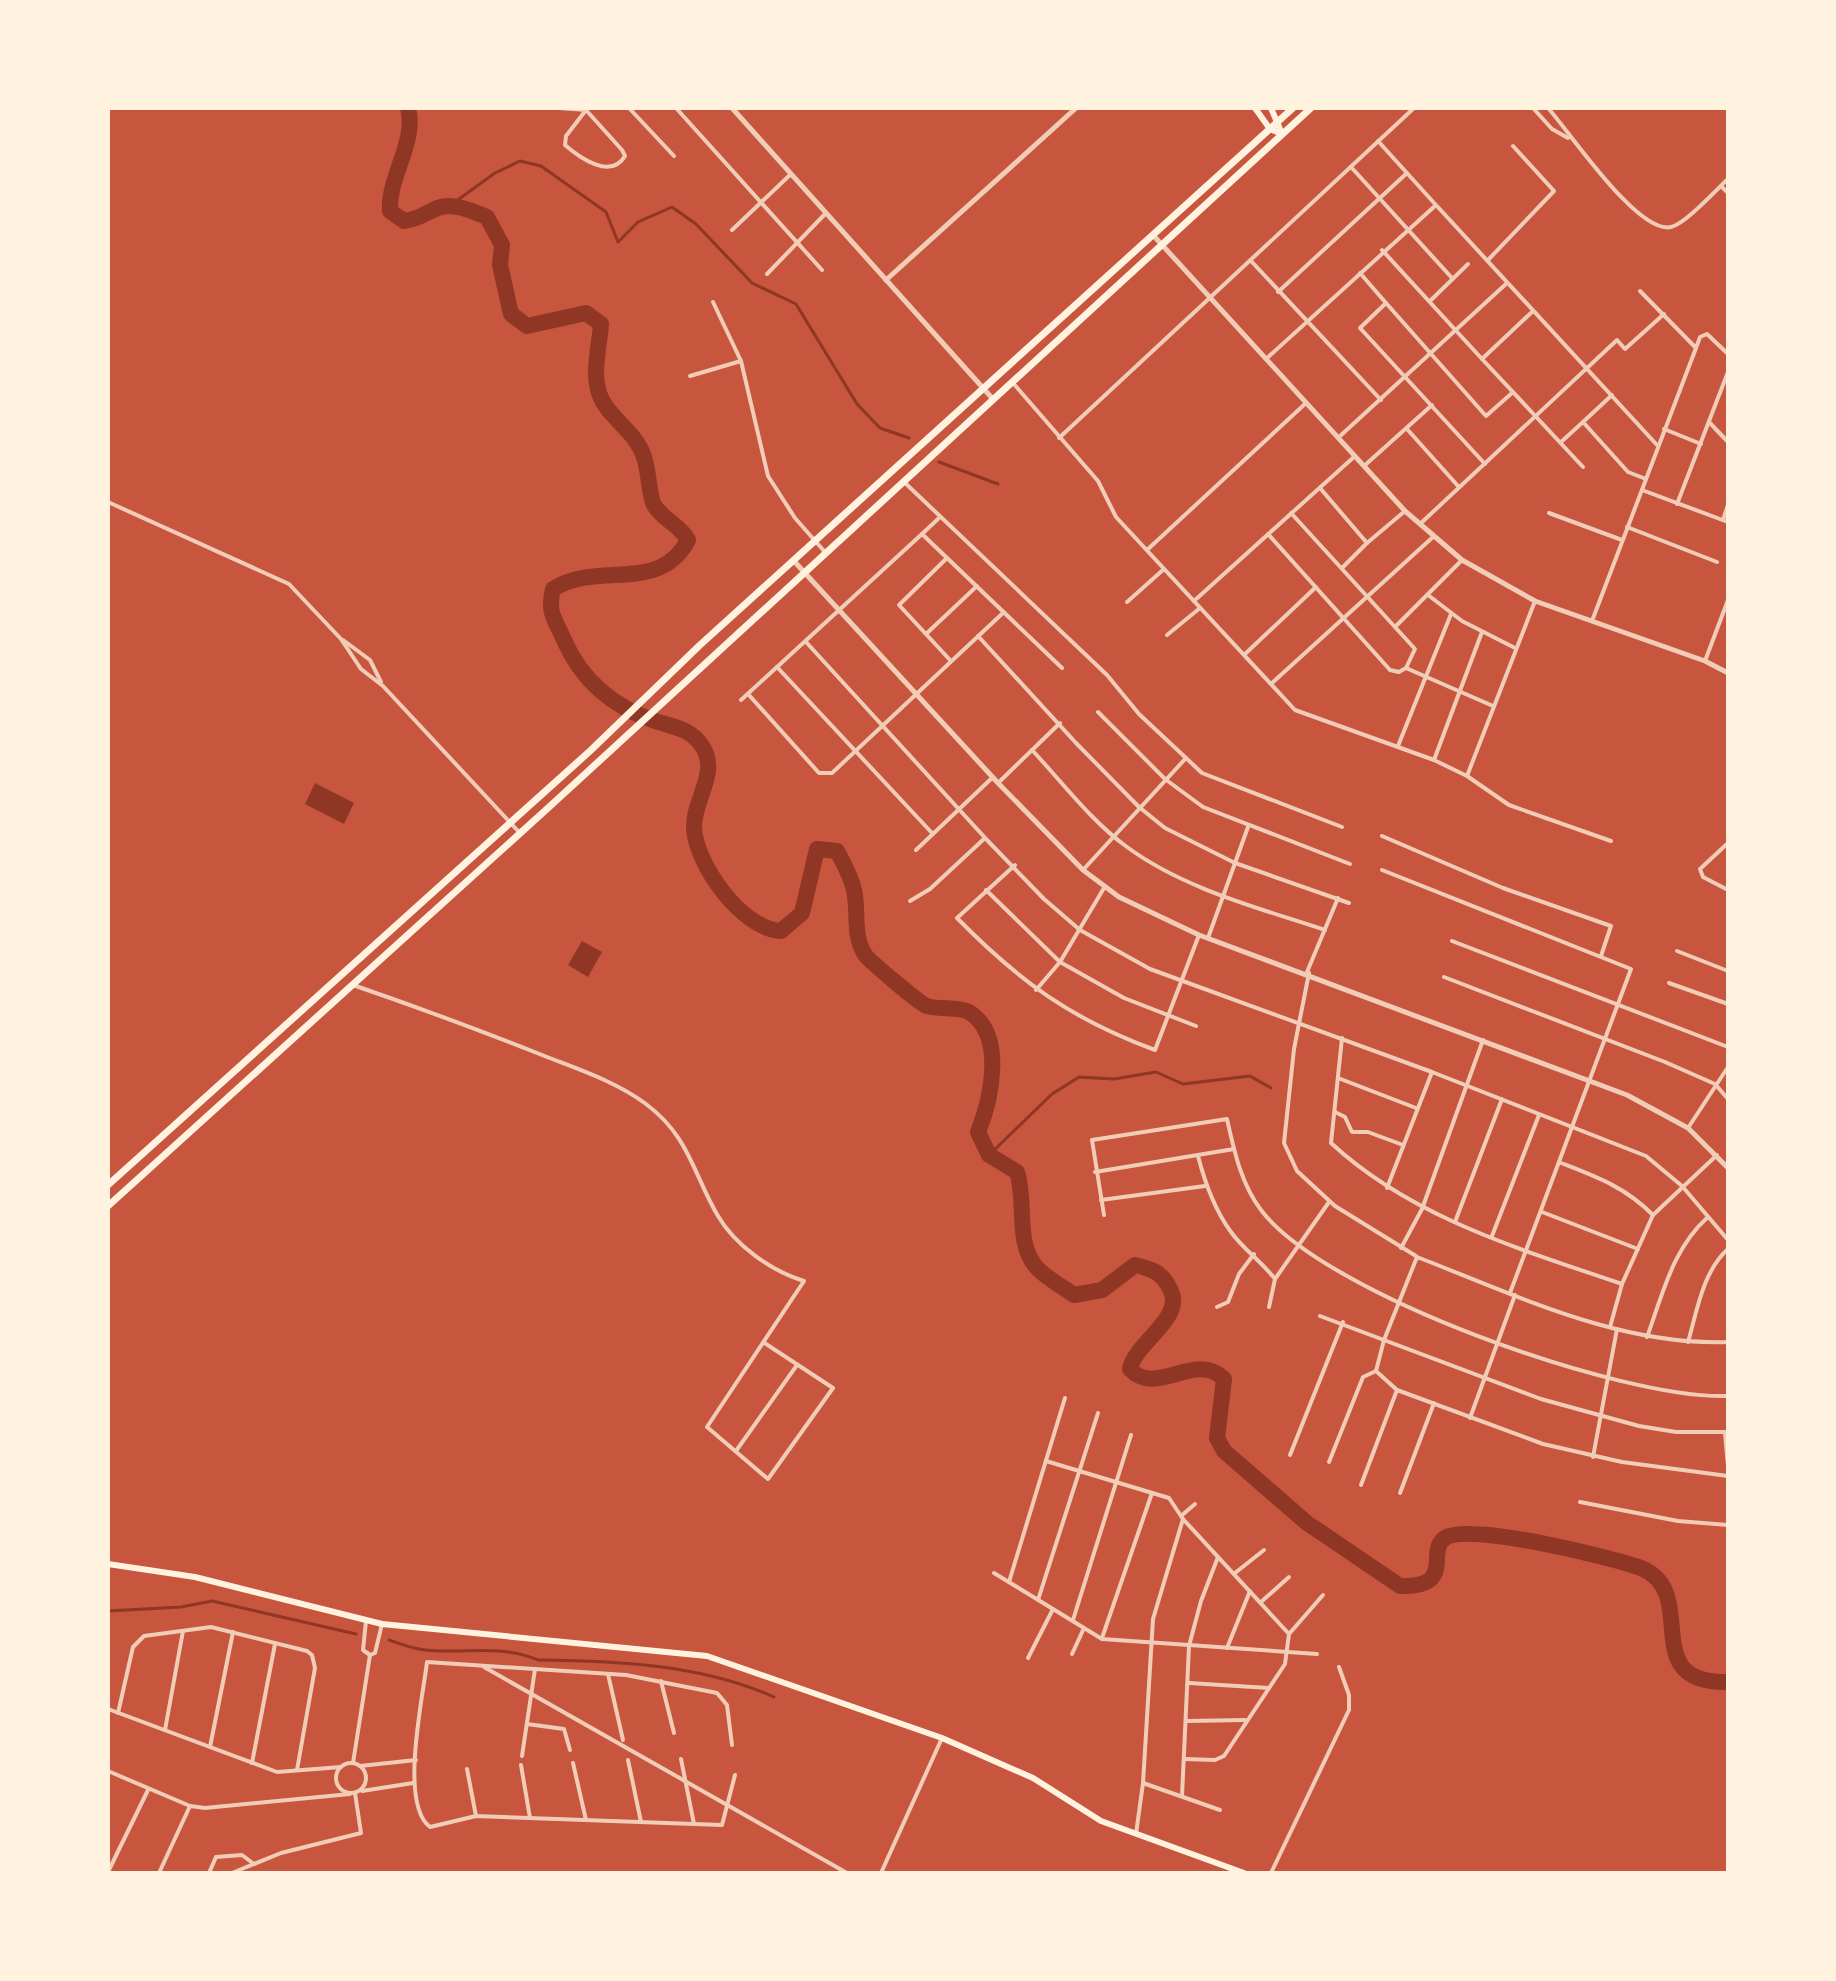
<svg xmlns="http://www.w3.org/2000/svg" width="1836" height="1981" viewBox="0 0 1836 1981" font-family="'Exo 2',sans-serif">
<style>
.water{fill:#8f3625}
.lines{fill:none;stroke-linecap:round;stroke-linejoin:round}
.stream{stroke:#8f3625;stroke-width:3}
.river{stroke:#8f3625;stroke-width:16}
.minor{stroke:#f1ccb7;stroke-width:4}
.tertiary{stroke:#f1ccb7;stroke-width:5}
.secondary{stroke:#fff3e0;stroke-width:6}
.trunk{stroke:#fff3e0;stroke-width:7}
</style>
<rect width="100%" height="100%" fill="#c8553d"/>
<g class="water">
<path d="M315,783l39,20 -10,21 -39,-20z"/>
<path d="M582,941l20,11 -14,25 -20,-12z"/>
</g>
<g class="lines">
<g class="stream">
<path d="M448,207l47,-34 25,-12 21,5 65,46 12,30 20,-20 34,-15 24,17 56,59 44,21 61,100 23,24 29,10"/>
<path d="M939,462l59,22"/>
<path d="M989,1155l63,-61 27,-17 35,2 42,-7 27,12 67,-8 21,12"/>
<path d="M108,1611l73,-4 31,-6 144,33"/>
<path d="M389,1640c12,4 24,9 37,10 37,4 76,-6 112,10 80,1 162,4 236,37"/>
</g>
<path class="river" d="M408,108c9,34 -20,68 -18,103l14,10c19,-3 23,-10 37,-14 14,-4 33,5 46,10l15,28 -2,20 11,49 16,12 59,-13 15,11c-2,28 -13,60 6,84 14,18 30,28 37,49 5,14 5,39 10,48 10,16 25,19 34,35 -29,55 -89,20 -135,49 -6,24 2,30 11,51 18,41 49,67 91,81 19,6 36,8 47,25 18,26 -9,54 -8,82 2,37 48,101 87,103l21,-18 15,-64 20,2c7,13 14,25 17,39 5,22 -2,47 12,66 5,6 54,48 61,50 12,4 31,0 42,6 37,23 22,88 9,120l11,23 28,17c10,30 -3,72 21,97 10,10 25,18 36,26l28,-5 33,-25c17,4 27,7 35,24 16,29 -35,53 -40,80 26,29 66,-19 94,10l-7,59 7,13 83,72 93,63c57,1 25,-35 45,-48 22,-16 166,19 196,30 61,25 -6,116 87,114"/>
<g class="minor">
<path d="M559,108l27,2"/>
<path d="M629,108l45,48"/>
<path d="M676,108l146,162"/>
<path d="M1533,108l19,21 16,9"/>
<path d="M1548,108c21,23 90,127 123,119 14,-3 45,-37 57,-48"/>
<path d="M586,110l36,40 3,6c-14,24 -45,2 -60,-11l1,-9 20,-26 2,-2"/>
<path d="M1378,141l57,63"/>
<path d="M1351,167l101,111"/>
<path d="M1721,186l7,7"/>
<path d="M732,230l59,-56"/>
<path d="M1382,250l100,109"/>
<path d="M1488,260l66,-69 -41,-45"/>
<path d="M1252,262l129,138"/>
<path d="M1360,273l26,30"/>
<path d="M767,274l59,-61"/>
<path d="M1640,291l56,57 4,-11 7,-3 21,20"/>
<path d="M1278,292l129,-119"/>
<path d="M1430,301l38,-37"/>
<path d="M713,302l28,59 27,115 27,42 29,33"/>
<path d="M1533,311l-51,48 101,108"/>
<path d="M1266,359l170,-154 221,240"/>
<path d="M690,376l51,-15"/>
<path d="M1013,383l85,98 18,36 179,193 139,50 33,16 42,29 102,36"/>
<path d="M1612,395l-29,27 45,50 18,7"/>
<path d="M1709,422l19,20"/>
<path d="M1407,429l51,57"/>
<path d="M1664,429l37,15"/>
<path d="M1339,437l168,-154"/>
<path d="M1059,438l355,-330"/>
<path d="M1561,442l22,-20"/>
<path d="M1485,464l-125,-136 26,-25 100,113 26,-23"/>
<path d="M1364,466l68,-61"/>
<path d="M903,481l204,194 32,39 63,59 140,54"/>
<path d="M1320,488l47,55 38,-32"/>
<path d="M1642,490l86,32"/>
<path d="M108,502l181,82 52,55 20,30 22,17 136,146"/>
<path d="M1677,504l51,-132"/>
<path d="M1291,513l124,136 -9,19"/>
<path d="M1549,513l73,27"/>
<path d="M939,518l-17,16 140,134"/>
<path d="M1723,520l5,-15"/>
<path d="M1420,524l197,-184 8,9 39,-35"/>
<path d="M1627,527l90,35"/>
<path d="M1268,534l122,136 9,2 7,-4 87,38"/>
<path d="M1147,550l159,-147"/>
<path d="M947,558l-48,47 51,55"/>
<path d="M1342,568l25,-25"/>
<path d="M1428,595l34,26 53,27"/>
<path d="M1194,601l161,-145"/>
<path d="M1127,602l37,-33"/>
<path d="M1592,621l104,-273"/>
<path d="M1397,625l65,-65"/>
<path d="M926,634l51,-48"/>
<path d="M1167,635l33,-27"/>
<path d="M978,636l98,107 63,64 26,21 70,35 114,40"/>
<path d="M343,640l27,20 11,22"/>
<path d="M806,642l181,198 57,59 36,31 70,39 282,103 214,84 36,30 46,54"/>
<path d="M1245,654l71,-67"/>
<path d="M1705,661l23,-61"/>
<path d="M777,667l155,166"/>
<path d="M1272,683l161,-146"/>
<path d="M748,694l71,79h13l172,-161"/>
<path d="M741,700l181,-166"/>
<path d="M1098,712l67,67 38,28 147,57"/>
<path d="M1398,746l53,-132"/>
<path d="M1032,750c30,32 59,71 95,97 57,42 132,61 198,83"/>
<path d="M1434,760l48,-128"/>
<path d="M1467,776l68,-175"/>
<path d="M998,783l62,-60"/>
<path d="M1382,836l121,52 108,38 -10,30"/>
<path d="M1728,843l-28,26 3,8 25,13"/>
<path d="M916,850l77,-73"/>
<path d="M1015,865l-58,53c63,64 114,101 198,132l44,-115"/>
<path d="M1083,870l103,-112"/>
<path d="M1382,870l249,99 -121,324"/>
<path d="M986,890l74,72 64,36 72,28"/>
<path d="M910,901l20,-12 55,-51"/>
<path d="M1208,938l40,-111"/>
<path d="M1452,941l276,106"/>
<path d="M1677,951l51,20"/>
<path d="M1307,972l31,-74"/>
<path d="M1309,973l-15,76 -10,94 13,28 38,35 81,50"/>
<path d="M1444,977l221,85 50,22 13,15"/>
<path d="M1669,983l59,21"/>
<path d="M353,985c64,22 126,45 189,70 35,14 73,26 104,49 44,33 47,70 72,112 17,29 53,55 86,65l-97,146 61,52 65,-91 -70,-46"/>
<path d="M1036,990l24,-28 44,-74"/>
<path d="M1342,1038l-11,105c81,75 189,106 291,141"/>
<path d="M1338,1078l78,30"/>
<path d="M1335,1112l10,5 7,15h16l35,13"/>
<path d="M1688,1128l40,-61"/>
<path d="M1198,1156c7,27 16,53 33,76 12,17 31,30 44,47l-6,28"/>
<path d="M1561,1163c36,14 64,24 92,52"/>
<path d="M1095,1172l139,-23"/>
<path d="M1387,1188l45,-116"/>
<path d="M1101,1200l104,-14"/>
<path d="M1542,1212l96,37"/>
<path d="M1104,1215l-12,-75 135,-21c7,31 14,65 34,91 64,85 361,190 467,186"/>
<path d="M1455,1222l47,-123"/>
<path d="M1492,1236l47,-121"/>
<path d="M1401,1248l21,-39 61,-169"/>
<path d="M1275,1279l54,-77"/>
<path d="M1217,1307l11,-5 11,-28 15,-20"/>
<path d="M1320,1316l221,83 98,27 37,6h52"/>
<path d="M1610,1327l12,-43 31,-69 64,-60"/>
<path d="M1647,1337c16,-44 26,-89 61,-120"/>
<path d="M1688,1342c9,-31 15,-71 40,-93"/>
<path d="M1728,1342c-109,4 -212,-47 -311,-85l-33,83 -8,31 21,19 146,54 79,18 106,14"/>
<path d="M1470,1418l45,-123"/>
<path d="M1725,1433l3,33"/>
<path d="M736,1451l61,-86"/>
<path d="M1290,1455l53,-133"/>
<path d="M1593,1457l24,-128"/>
<path d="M1046,1461l123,37 14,21 106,115 -4,30 -61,92 -9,4 -31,-1"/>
<path d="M1329,1462l34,-85 13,-6"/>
<path d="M1361,1485l36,-95"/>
<path d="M1400,1493l34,-90"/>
<path d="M1580,1502l98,19 50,4"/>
<path d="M1181,1516l14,-12"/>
<path d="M994,1573l108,66 215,15"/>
<path d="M1235,1573l29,-23"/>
<path d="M1009,1582l56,-184"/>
<path d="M1038,1600l60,-187"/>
<path d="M1261,1602l28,-25"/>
<path d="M1073,1620l58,-185"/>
<path d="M366,1621l-3,29 7,5"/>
<path d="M1289,1634l34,-39"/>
<path d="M1102,1638l50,-145"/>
<path d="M1227,1648l23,-57"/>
<path d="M1072,1654l12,-26"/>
<path d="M1028,1658l25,-49"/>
<path d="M484,1667l363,206"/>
<path d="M608,1674l15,66"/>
<path d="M661,1681l13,52"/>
<path d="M1189,1683l80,5"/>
<path d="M108,1709l169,63 64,-5"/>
<path d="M118,1713l15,-66 11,-11 67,-9 96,24 5,4 3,13 -18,102"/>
<path d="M1187,1721l58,-1"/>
<path d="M527,1724l37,5 6,21"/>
<path d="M165,1730l18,-99"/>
<path d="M732,1745l-5,-40 -10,-12 -91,-18 -199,-13c-4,35 -28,142 3,165l46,-11 246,9 13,-50"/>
<path d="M210,1747l23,-115"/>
<path d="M522,1756l13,-87"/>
<path d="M681,1759l13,65"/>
<path d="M628,1760l13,62"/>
<circle cx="351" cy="1778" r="15"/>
<path d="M252,1763l23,-119"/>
<path d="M353,1763l17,-108 5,-2 7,-29"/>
<path d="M573,1763l13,57"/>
<path d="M521,1765l9,53"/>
<path d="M360,1766l56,-6"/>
<path d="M467,1769l9,47"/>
<path d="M108,1771l82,35 15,2 145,-14"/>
<path d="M1143,1783l77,27"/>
<path d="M362,1791l51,-8"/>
<path d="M1182,1796l7,-150 12,-45 17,-44"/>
<path d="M1136,1834l7,-51 10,-164 30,-100"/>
<path d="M108,1872l40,-82"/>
<path d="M159,1873l31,-67"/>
<path d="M209,1873l7,-16 26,-2 12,9"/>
<path d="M232,1873l49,-20 80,-20 -6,-40"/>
<path d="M881,1873l61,-135"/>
<path d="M1271,1873l78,-163v-15l-10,-28"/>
</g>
<g class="tertiary">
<path d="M732,108l260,290"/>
<path d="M1153,235l252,276 57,49 73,41 170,60 23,12"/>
<path d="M886,280l190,-172"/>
<path d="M793,560l205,223 85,87 36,27 80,38 428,160 61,33 40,40"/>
</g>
<g class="secondary">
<path d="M1255,108l15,21 12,5"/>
<path d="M1271,108l11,26"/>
<path d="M108,1564l87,13 187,47 325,32 235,82 91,40 68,43 143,52"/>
</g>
<g class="trunk">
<path d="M108,1185l482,-434 110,-106 593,-537"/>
<path d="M108,1206l440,-398 763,-700"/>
</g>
</g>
<rect width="1836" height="1981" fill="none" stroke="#fff3e0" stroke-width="220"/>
</svg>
